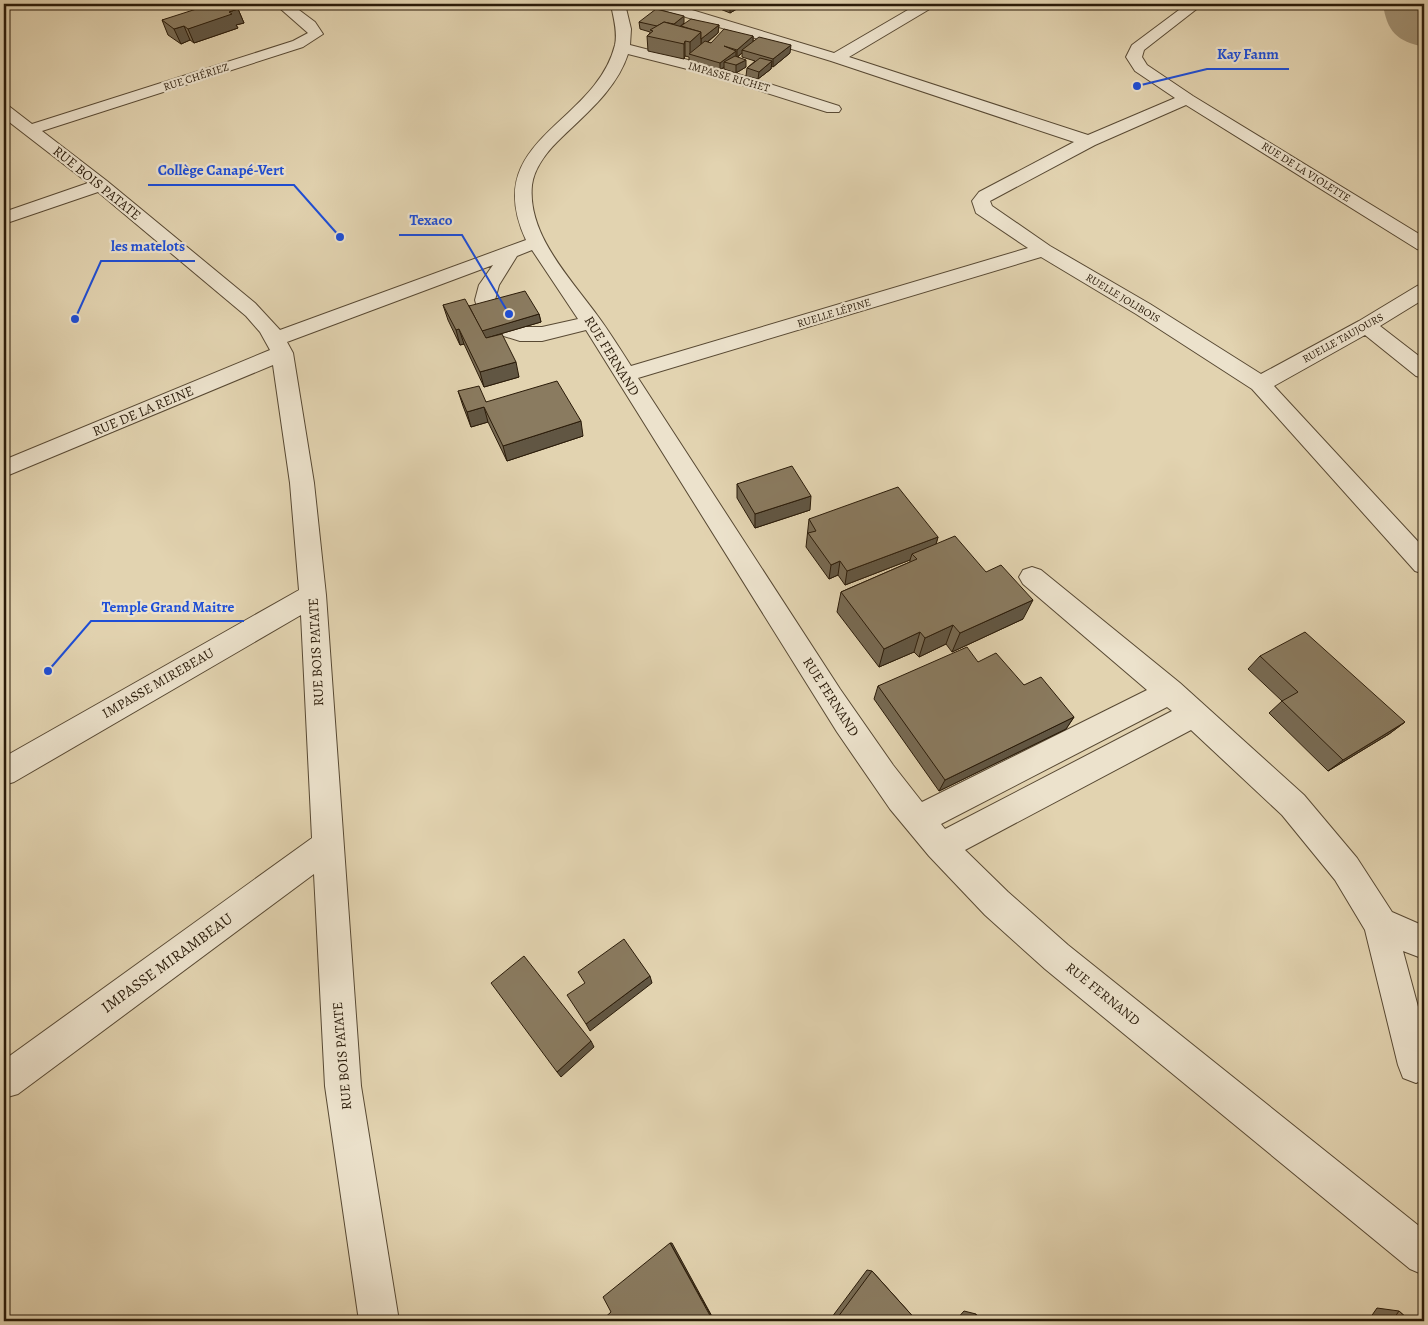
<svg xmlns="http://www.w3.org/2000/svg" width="1428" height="1325" viewBox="0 0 1428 1325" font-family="Alegreya,serif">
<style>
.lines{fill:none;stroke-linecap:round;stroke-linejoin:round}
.river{fill:#a39477;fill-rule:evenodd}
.minor-casing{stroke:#584933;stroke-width:2}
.minor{fill:#ece2cc;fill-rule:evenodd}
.wall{fill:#776a53;stroke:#2a1b09}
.shaded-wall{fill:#615643;stroke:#2a1b09}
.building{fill:#8a7b60;stroke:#2a1b09}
.labels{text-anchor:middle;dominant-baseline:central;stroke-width:4.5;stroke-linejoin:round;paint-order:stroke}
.far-street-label{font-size:11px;fill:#2a1b09;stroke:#ece2cc}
.street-label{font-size:14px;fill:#2a1b09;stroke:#ece2cc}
.near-street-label{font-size:16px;fill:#2a1b09;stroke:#ece2cc}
.leader{fill:none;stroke:#1d4ed8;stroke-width:2}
.callout-dot{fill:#1d4ed8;stroke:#ece2cc;stroke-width:2}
.callout-label{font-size:15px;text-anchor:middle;font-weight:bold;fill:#1d4ed8;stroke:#ece2cc;stroke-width:4.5;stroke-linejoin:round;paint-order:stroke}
</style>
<rect width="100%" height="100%" fill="#e2d3b0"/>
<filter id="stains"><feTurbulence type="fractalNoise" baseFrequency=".004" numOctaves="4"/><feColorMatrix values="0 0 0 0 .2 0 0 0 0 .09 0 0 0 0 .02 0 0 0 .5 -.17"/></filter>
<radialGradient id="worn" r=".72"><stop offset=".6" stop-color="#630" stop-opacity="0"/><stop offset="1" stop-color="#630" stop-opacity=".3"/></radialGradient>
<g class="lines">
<path class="river" d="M1383,4h38l3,13v30c-27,-6 -37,-15 -41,-43z"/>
<defs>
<path id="minor" d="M275,4h16l24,18 8,12 -20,13 -261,84 65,50 148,122 25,27 246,-90c-47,-101 69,-115 89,-195 3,-14 -2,-28 -4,-41h14l6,25 -1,16 89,23 120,38 2,3 -2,3h-12l-120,-38 -79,-20c-12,37 -45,62 -71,88 -11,11 -23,27 -25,43 -5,49 38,93 65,130 12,16 23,34 34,51l397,-118 -52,-35 -4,-12 7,-9 95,-50 -243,-81 -178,-54 -2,-3h21l162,49 84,-49h17l-2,3 -84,50 239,78 87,-37 -40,-27 -9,-14 6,-12 55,-41h16l-59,46 -2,7 5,8 46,31 231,141v14l-7,-2 -231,-144 -91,40 -105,56 2,5 58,40 100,58 111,70 98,-53 58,-35 7,-2v15l-44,27 44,34v18l-8,-2 -51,-41 -91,51 150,162v26l-9,-3 -163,-182 -116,-75 -95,-57 -403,121 202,311 53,76 29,37 225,-112 -124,-106 -4,-7 4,-7 9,-3 9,3 139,113 124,112 53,63 35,54 32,14v33l-21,-8 21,78v50l-8,4 -13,-5 -5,-13 -33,-135 -30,-50 -53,-65 -91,-85 -226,120 43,42 60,53 356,285v45l-14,-6 -365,-300 -60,-54 -56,-59 -39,-47 -53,-77 -251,-402 -44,11h-22l-26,-8 -14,-15 -5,-18 4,-15 14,-20 -206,77 6,11 21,130 12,112 35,491 38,235h-40l-34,-235 -11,-212 -296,220 -14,4v-38l308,-222 -11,-223 -287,167 -10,3v-28l295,-167 -9,-107 -17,-118 -269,112v-17l266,-110 -10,-18 -14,-16 -148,-124 -94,32v-12l84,-29 -84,-65v-13l6,2 22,17 261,-83 15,-8zM532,250l46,69 -36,8h-21l-13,-4 -8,-8 -5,-15 4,-15 18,-29zM1167,707l5,4 -227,118 -4,-5z"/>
</defs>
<use href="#minor" class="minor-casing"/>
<use href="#minor" class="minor"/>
</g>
<g class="wall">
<path d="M680,4h15l-5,3z"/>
<path d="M713,4h32l-15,9 -17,-7z"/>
<path d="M225,9h13l6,14 -8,2 2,3 -44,15 -4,-3 -9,4 -13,-9 -6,-15z"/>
<path d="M639,22l45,1 -4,3 39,-1 -1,8 -10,9 3,1 42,-7v5l37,12 -17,14 -2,-1v3l-13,10 -12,-3 1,-8 8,-7 -13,-4v-4l-4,4 8,10 -10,6 -12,-4v-2l-4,3 -31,-9v-4l-4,-1 -1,3 -36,-8 -1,-15 3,-3v-1l-10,-3z"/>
<path d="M443,305l26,1 70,8 2,8 -55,16 33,39 -35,10 -20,-43 -4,1 -12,-25z"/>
<path d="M458,391l28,11 97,34 -76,25 -19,-39 -17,5 -8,-21z"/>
<path d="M737,484l73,26 -55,18 -18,-30z"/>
<path d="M809,519l129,18 -2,7 87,75 -71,33 -6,-8 -27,13 -5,-5 -35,15 -42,-55 4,-20 69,-30v-2l-65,25 -7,-10 -9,4 -23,-32z"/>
<path d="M1260,656l145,66 -16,12 -61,37 -59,-58 13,-12 -34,-32z"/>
<path d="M978,662l46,23 50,32 -8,12 -127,62 -65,-92 4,-13z"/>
<path d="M867,1270l5,1 45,50h-88z"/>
<path d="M1377,1308l22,3 11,10h-42z"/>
<path d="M964,1311l12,3 5,7h-26z"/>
</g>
<g class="shaded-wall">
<path d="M730,4h15l-15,9z"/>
<path d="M238,9l6,14 -8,2 2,3 -44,15 -6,-14 41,-17z"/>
<path d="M684,16v7l-15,13 -1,-7z"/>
<path d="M719,25l-1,8 -17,14v-8z"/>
<path d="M184,26l6,14 -9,4 -7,-15z"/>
<path d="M701,32v15l-11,7v-12z"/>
<path d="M753,36v8l-11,6v3l-5,4v-7z"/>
<path d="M685,41v15l-1,3v-15z"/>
<path d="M791,45l-1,8 -17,14v-8z"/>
<path d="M736,51v8l-12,3v5l-4,3v-7z"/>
<path d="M746,60v7l-10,6v-8z"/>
<path d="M772,61l-1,8 -13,10 1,-7z"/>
<path d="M539,314l2,8 -58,17 -2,-8z"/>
<path d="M459,329l5,15 -4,1 -4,-15z"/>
<path d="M516,362l3,15 -35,10 -4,-15z"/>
<path d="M484,407l4,15 -17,5 -4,-15z"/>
<path d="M581,421l2,15 -76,25 -4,-15z"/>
<path d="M811,496l-1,14 -55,18v-14z"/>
<path d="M938,537l-4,14 -22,3 -2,6 -65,25 2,-14z"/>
<path d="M840,561l-2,14 -9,4 2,-14z"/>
<path d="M1033,600l-10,19 -71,33 8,-19z"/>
<path d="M953,625l-7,19 -27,13 6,-19z"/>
<path d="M920,632l-6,20 -35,15 5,-18z"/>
<path d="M1074,717l-8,12 -127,62 6,-11z"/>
<path d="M1405,722l-16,12 -61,37 15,-11z"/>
<path d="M650,976l2,7 -62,48 -4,-7z"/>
<path d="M591,1041l3,6 -33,30 -4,-5z"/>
<path d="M670,1243h2l42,77v1z"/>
</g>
<g class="building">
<path d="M212,4h4l9,5 9,-3 4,3 -9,3 3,2 -44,15 -4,-3 -10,3 -12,-9z"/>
<path d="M656,9l28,7 -10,8 -10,-2 -7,4 -18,-4z"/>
<path d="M691,19l28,6 -18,14v-7l-20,-6z"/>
<path d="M664,22l37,10 -11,10 -5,-1 -1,3 -37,-8 6,-5 -3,-1z"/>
<path d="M724,29l29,7 -16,14 -13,-4 12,5 -16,12 -31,-9 16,-13 6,2z"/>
<path d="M759,37l32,8 -18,14 -31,-9z"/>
<path d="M735,56l11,4 -10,5 -12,-3z"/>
<path d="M760,58l12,3 -13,11 -12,-4z"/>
<path d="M525,291l14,23 -57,17 -13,-25z"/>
<path d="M465,299l21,39 16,-4 14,28 -36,10 -21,-43 -3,1 -13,-25z"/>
<path d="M557,381l24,40 -78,25 -19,-39 -17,5 -9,-21 21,-5 7,16z"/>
<path d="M792,466l19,30 -56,18 -18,-30z"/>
<path d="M898,487l40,50 -91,34 -7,-10 -9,4 -23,-32 8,-2 -7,-12z"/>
<path d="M955,536l31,36 15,-7 32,35 -73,33 -7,-8 -28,13 -5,-6 -36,17 -43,-57 76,-33 -5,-5z"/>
<path d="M1305,632l100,90 -62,38 -61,-59 16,-9 -38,-36z"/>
<path d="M967,647l11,15 18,-9 28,32 17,-8 33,40 -129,63 -67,-94z"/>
<path d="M624,939l26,37 -64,48 -19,-29 18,-12 -7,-11z"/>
<path d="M524,956l67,85 -34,31 -66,-89z"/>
<path d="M670,1243l43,78h-112l10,-9 -8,-15z"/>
<path d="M872,1271l45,50h-82z"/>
<path d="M1399,1311l11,10h-18z"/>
<path d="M976,1314l5,7h-11z"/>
</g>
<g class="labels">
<g class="far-street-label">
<text transform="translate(196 77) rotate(-18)">RUE CHÉRIEZ</text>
<text transform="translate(729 77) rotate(16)">IMPASSE RICHET</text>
<text transform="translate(1306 172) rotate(32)">RUE DE LA VIOLETTE</text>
<text transform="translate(1123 298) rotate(31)">RUELLE JOLIBOIS</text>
<text transform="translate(834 313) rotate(-17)">RUELLE LÉPINE</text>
<text transform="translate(1343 338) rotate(-29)">RUELLE TAUJOURS</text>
</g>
<g class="street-label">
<text transform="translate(97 183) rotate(39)">RUE BOIS PATATE</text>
<text transform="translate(612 356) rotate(58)">RUE FERNAND</text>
<text transform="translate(143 411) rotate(-23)">RUE DE LA REINE</text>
<text transform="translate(316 652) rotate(-93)">RUE BOIS PATATE</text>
<text transform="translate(158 683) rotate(-30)">IMPASSE MIREBEAU</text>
<text transform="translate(831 697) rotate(57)">RUE FERNAND</text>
<text transform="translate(1103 994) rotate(39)">RUE FERNAND</text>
<text transform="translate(342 1056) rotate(-95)">RUE BOIS PATATE</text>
</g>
<g class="near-street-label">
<text transform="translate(167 963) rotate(-36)">IMPASSE MIRAMBEAU</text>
</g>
</g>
<path class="leader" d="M1137 86L1207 69H1289M340 237L294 185H148M509 314L462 235H399M75 319L101 261H195M48 671L91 621H244"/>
<g class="callout-dot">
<circle cx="1137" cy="86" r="5"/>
<circle cx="340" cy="237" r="5"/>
<circle cx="509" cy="314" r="5"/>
<circle cx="75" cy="319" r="5"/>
<circle cx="48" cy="671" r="5"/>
</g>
<g class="callout-label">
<text x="1248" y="59">Kay Fanm</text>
<text x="221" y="175">Collège Canapé-Vert</text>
<text x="431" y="225">Texaco</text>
<text x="148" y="251">les matelots</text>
<text x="168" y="612">Temple Grand Maitre</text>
</g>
<rect width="1428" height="1325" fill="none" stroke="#e2d3b0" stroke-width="20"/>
<rect x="5" y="5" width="1418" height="1315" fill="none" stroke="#2a1b09" stroke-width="2.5"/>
<rect x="10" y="10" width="1408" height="1305" fill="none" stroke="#2a1b09"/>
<rect width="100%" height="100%" filter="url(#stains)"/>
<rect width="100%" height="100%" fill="url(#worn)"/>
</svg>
